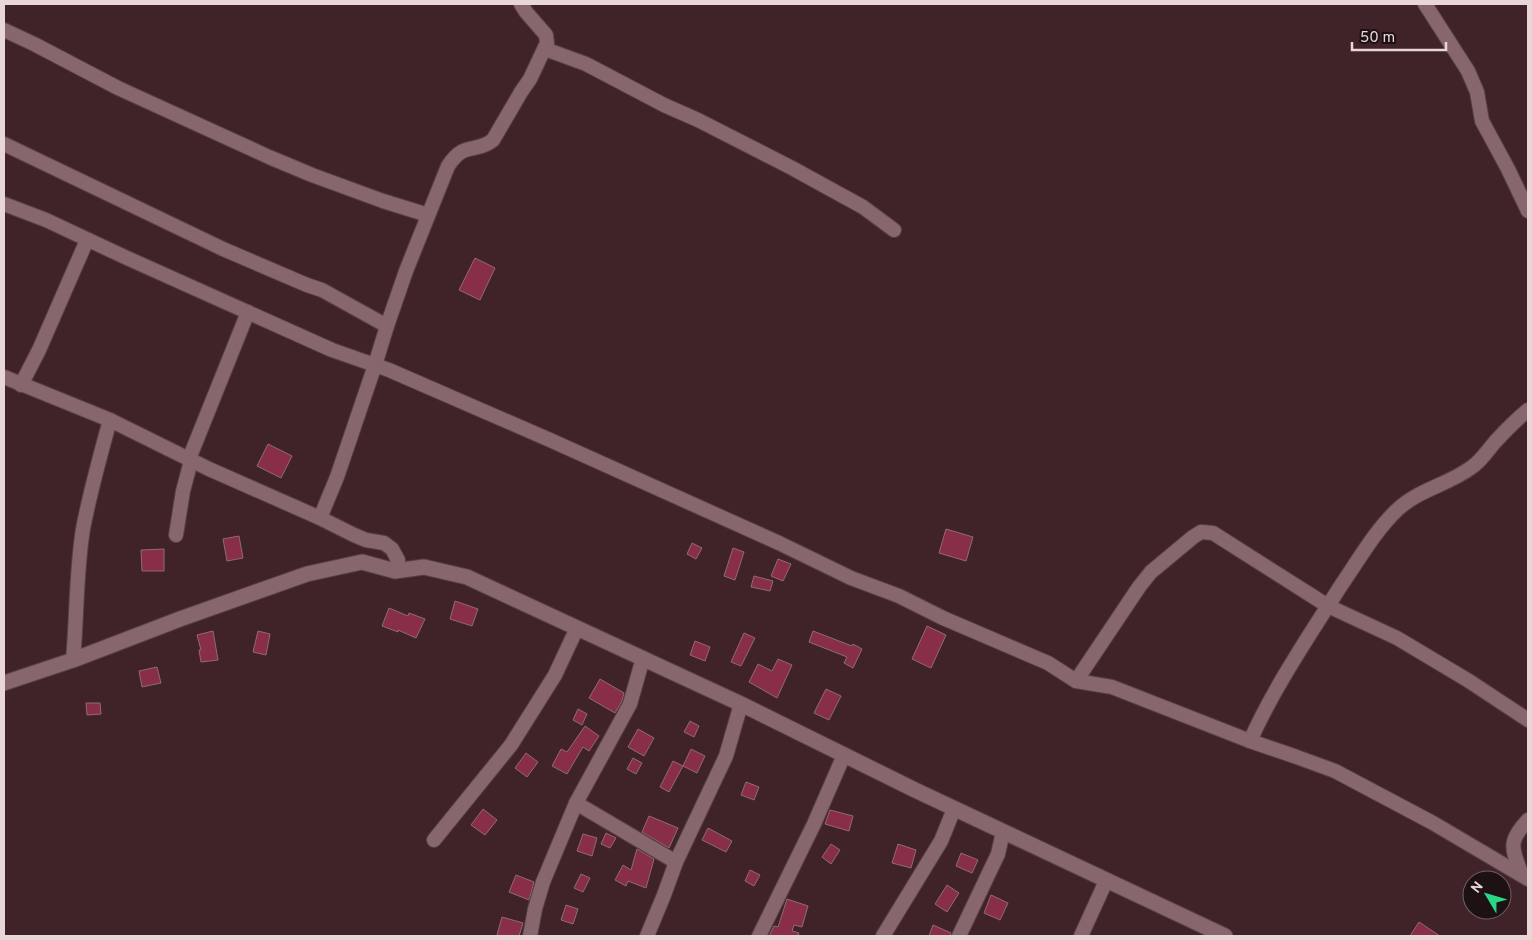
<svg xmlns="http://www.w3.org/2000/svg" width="1532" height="940" viewBox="0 0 1532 940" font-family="Overpass,sans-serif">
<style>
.building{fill:#892e49;stroke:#8d6c72}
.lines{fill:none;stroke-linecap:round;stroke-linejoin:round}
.minor-casing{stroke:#574046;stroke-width:16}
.secondary-casing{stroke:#574046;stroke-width:17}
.minor{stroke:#87666d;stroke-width:14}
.secondary{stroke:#87666d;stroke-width:15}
</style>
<rect width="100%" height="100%" fill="#3f2329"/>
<g class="building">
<path d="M475,258l20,10 -15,32 -21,-10z"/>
<path d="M268,444l24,12 -11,22 -24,-12z"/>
<path d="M946,529l27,8 -7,24 -27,-8z"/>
<path d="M239,536l4,22 -16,3 -4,-22z"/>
<path d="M692,543l10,5 -6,11 -9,-5z"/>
<path d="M733,548l11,4 -9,28 -11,-4z"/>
<path d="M164,549v22h-22l-1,-21z"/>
<path d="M778,559l13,5 -8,17 -12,-5z"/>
<path d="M754,576l19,5 -3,10 -19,-4z"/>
<path d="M455,601l23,8 -6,17 -22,-7z"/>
<path d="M389,608l19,8 1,-3 16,6 -9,19 -18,-8v2l-16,-6z"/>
<path d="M927,626l19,9 -15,33 -19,-9z"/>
<path d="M213,631l5,29 -17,2 -2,-12h2l-4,-15z"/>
<path d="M258,631l12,3 -4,21 -13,-3z"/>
<path d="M813,631l39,15 1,-2 9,5 -9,19 -9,-5 3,-6 -38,-15z"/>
<path d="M744,633l11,5 -14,28 -10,-4z"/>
<path d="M695,641l15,6 -5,14 -15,-6z"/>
<path d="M778,659l14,6 -15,33 -28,-16 9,-18 14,7z"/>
<path d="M157,667l4,16 -19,4 -3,-16z"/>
<path d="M600,679l24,14 -2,8 -7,12 -26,-15z"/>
<path d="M826,689l15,7 -12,24 -15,-7z"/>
<path d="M86,703h14l1,11 -14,1z"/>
<path d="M578,709l9,5 -5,11 -9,-5z"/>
<path d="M690,721l9,5 -5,11 -10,-5z"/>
<path d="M585,726l14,10 -10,15 -6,-4 -16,27 -15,-8 9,-17 6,3z"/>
<path d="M638,729l16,9 -10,18 -16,-9z"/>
<path d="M691,749l14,7 -8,17 -14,-7z"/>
<path d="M526,753l12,9 -11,15 -12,-9z"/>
<path d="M633,758l9,5 -6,11 -9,-5z"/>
<path d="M673,761l10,5 -14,26 -9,-5z"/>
<path d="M746,782l13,5 -5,13 -13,-5z"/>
<path d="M483,809l14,11 -12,15 -14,-10z"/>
<path d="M830,810l23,6 -4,15 -24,-7z"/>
<path d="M649,816l29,12 -9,20 -27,-16z"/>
<path d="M708,828l24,13 -6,11 -24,-12z"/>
<path d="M606,833l10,5 -6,10 -9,-4z"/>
<path d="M583,834l14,4 -5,18 -15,-5z"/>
<path d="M831,844l9,6 -9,14 -9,-7z"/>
<path d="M898,844l18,6 -5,18 -19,-5z"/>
<path d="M637,849l17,10 -8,29 -18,-7 -2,5 -11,-6 8,-15 8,5z"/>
<path d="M961,853l17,7 -6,13 -16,-7z"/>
<path d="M750,870l10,5 -6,11 -9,-5z"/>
<path d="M581,874l9,4 -7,14 -9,-4z"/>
<path d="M516,875l18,7 -5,18 -20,-8z"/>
<path d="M947,885l12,8 -12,19 -12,-8z"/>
<path d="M991,895l17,8 -8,17 -16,-7z"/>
<path d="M787,899l21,7 -6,21 -8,-2 -2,6 7,2 -1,3h-29l5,-10 4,1z"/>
<path d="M566,905l12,4 -5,15 -12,-4z"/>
<path d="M502,917l21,6 -4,13h-16l-6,-1z"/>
<path d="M1419,922l21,14h-30z"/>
<path d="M933,925l18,8 -1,3h-21z"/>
</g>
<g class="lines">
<defs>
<g id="minor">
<path d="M1425,4l43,67 9,21 5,29 26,48 20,42"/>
<path d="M4,30l30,14 84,44 151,69 43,18 71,26 45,14"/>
<path d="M545,49l41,15 78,41 34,15 94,48 71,39 31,23"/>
<path d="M4,144l219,105 84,36 15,5 65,36"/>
<path d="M4,204l42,16 81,38 205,92 57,20 161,70 229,103 72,35 48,18 44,22 105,45 28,18 36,6 138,54 44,15 41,15 98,52 95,56"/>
<path d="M4,377l106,43 99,49 111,49 34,17 12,5 18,3 8,6 6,11 -3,11"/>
<path d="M21,385l18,-35 48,-110"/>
<path d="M320,518l17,-41 38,-112 12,-39 19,-55 42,-105c17,-26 28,-12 45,-26l28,-48 9,-13 17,-36 -1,-8 -20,-23 -5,-8"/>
<path d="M176,535l7,-44 8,-30 -2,-2 59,-147"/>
<path d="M73,660c4,-43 3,-88 10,-131 7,-37 17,-73 27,-109"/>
<path d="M1076,681l63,-94 12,-15 42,-35 8,-5 12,1 115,73 69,32 72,43 59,39"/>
<path d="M1250,741c23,-52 59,-105 90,-154 18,-26 34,-55 57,-77 22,-21 51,-25 75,-43 9,-6 16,-17 23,-25 11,-12 21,-22 33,-32"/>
<path d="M576,803l100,59"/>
<path d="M434,840l77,-95 44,-70 22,-47"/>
<path d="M1522,875c-10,-26 -15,-33 6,-55"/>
<path d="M530,936l5,-27 8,-27 33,-79 54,-99 13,-46"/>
<path d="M647,936l17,-41 12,-33 50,-106 15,-52"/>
<path d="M759,936l55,-112 30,-69"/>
<path d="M883,936l58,-95 13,-32"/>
<path d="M959,936l39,-82 5,-22"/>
<path d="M1081,936l25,-55"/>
</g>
<path id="secondary" d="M4,683l69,-23 107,-41 127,-45 55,-12 33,9 29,-4 43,10 110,51 164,76 174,86 310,146"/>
</defs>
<use href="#minor" class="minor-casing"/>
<use href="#secondary" class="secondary-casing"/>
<use href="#minor" class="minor"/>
<use href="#secondary" class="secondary"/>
</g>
<rect width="1532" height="940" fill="none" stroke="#e9d6d9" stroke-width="10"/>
<g transform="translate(1487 895) rotate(308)"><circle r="24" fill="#1d1113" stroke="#6f6062"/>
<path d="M0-4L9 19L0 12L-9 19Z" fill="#2ad884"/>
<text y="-8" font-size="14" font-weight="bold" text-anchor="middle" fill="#e9d6d9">N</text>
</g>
<path d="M1352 42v8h94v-8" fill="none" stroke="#e9d6d9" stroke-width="2.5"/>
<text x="1360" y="42" font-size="15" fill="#e9d6d9" stroke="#1d1113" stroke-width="4" paint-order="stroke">50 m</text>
</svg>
